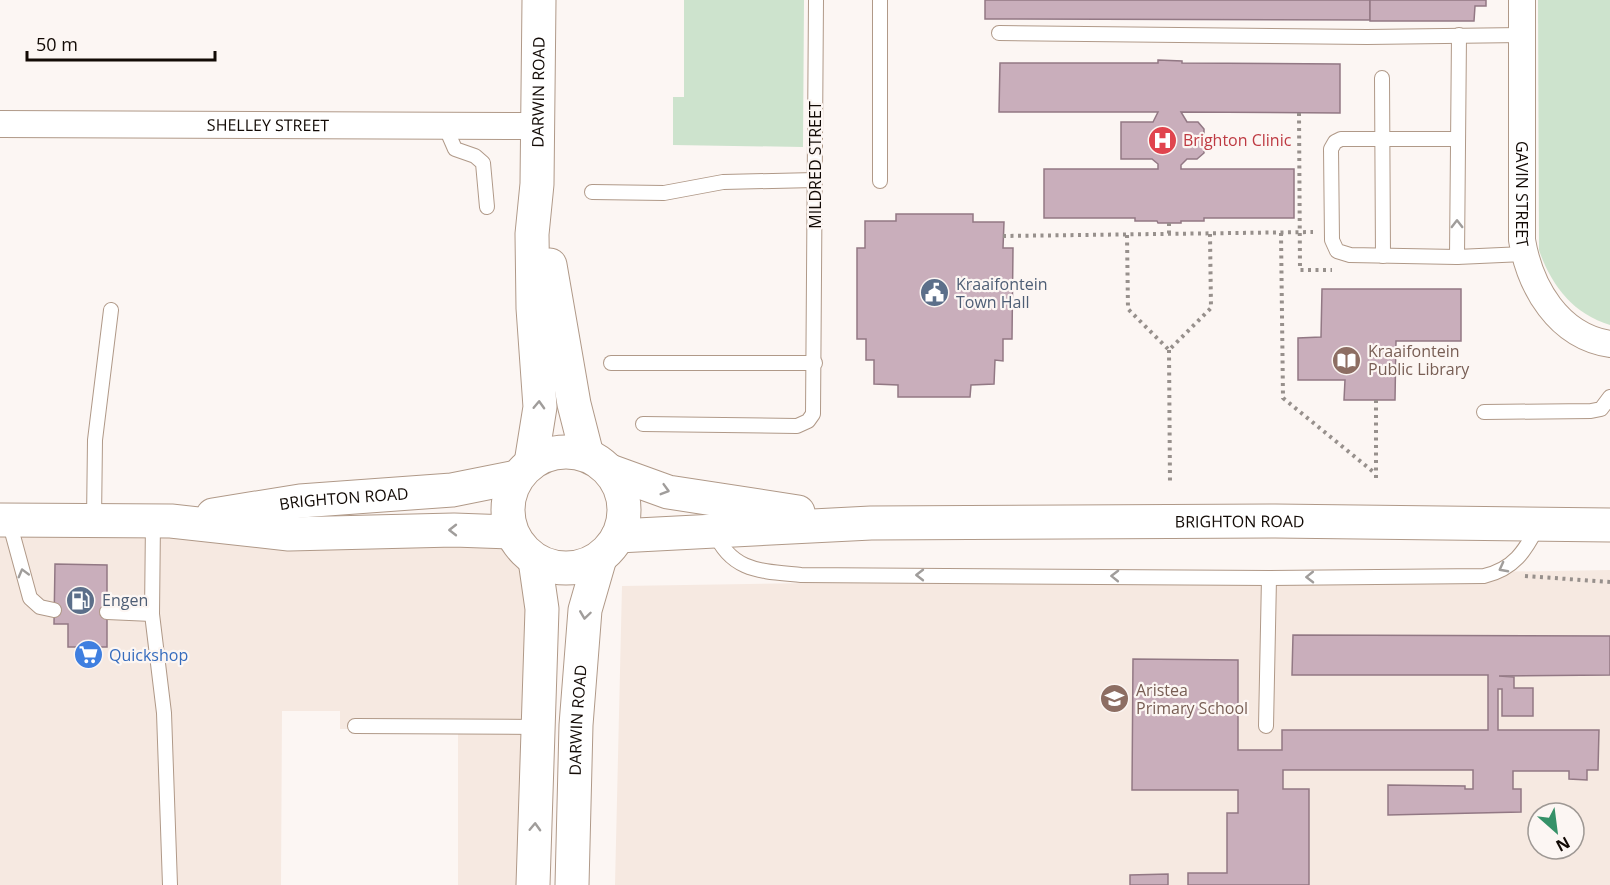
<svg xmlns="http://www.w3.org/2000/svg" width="1610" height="885" viewBox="0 0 1610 885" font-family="'Open Sans',sans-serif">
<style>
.built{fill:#f6e9e1;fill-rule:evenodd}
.green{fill:#cde3cd}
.building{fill:#c9aebb;stroke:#927884;stroke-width:1.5}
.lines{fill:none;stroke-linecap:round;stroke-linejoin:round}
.lane-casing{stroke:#b09988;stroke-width:16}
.street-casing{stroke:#b09988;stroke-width:28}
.secondary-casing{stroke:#b09988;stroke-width:35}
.path{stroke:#97908c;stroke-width:4;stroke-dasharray:3 4.5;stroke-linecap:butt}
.lane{stroke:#fff;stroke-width:14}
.street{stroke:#fff;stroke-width:26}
.secondary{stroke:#fff;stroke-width:33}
.oneway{stroke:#a09d9b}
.labels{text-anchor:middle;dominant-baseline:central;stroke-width:4.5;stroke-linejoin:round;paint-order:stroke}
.street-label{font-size:16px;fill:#120a05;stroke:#fcf6f3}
.health-label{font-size:16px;fill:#be3a42;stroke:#fcf6f3;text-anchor:start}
.service-label{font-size:16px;fill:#4e5e75;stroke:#fcf6f3;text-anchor:start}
.education-label{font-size:16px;fill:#785e54;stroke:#fcf6f3;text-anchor:start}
.shop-label{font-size:16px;fill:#366cbe;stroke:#fcf6f3;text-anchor:start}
</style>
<rect width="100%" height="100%" fill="#fcf6f3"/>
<g class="built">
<path d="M0,523l510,10 10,16 15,12v324h-77v-156h-118v-18h-58l-1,174h-281z"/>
<path d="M1610,570v315h-995l7,-299zM1538,813h36v36h-36z"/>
</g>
<g class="green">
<path d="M684,0h120l-1,147 -130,-2v-48h11z"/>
<path d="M1538,0h72v325c-37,-11 -59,-40 -71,-75z"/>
</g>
<g class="building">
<path d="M985,0h385v20l-385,-1z"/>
<path d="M1370,0h116v6h-11l-1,15h-104z"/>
<path d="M1158,60l24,1v2l158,1v49l-159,-1 6,10h11l6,7v24l-7,6h-10l-6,6v4h113v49h-90v3h-23v2h-23l-1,-2h-22v-3h-91v-49h114v-5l-6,-5h-31v-37h32l5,-10h-159l1,-49h158z"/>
<path d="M896,214h77v8h31l-1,26h10l-1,91h-9v22l-8,-1 -1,24 -23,1 -1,12h-72v-12l-24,-1v-24h-8v-21h-9v-91h8v-27h31z"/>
<path d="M1322,289h139v52h-65l-1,59h-51l1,-20h-47v-42l23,-1z"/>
<path d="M55,564l52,1v82h-39v-23h-14z"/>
<path d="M1293,635l317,1v39l-111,1 15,1v11h19v28h-31v-27h-4v41h101l-1,40h-11v10l-18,-1v-8h-56v18h8v23l-133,3v-30l77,1v3h8v-19h-190v19h26v96h-121v-12h39v-60h11v-23h-106l1,-131 105,1v90h44v-20h206v-55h-196z"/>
<path d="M1168,874v11h-38v-10z"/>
</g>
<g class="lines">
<defs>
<g id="lane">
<path d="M880,0v181"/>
<path d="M999,33l368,4 155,-2"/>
<path d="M1459,35l-2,222 67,-3"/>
<path d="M1382,78l1,178"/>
<path d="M445,126l10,23 20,7 8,7 4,44"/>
<path d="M592,192l72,1 59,-11 92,-2"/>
<path d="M1457,257l-107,-2 -13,-4 -5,-11 -1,-91 4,-7 6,-3h116"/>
<path d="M611,363h204"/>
<path d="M1484,412l107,-1 10,-2 9,-12"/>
<path d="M643,424l154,2 11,-5 5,-7 3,-414"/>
<path d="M9,521l21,77 10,9 14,3"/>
<path d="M94,521l1,-81 16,-130"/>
<path d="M153,521l-1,93 12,99 6,172"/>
<path d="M714,531c17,41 47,40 87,44l468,3 215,-2c30,-7 41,-25 54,-50"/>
<path d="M107,612l45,2"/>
<path d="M355,726l184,1"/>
<path d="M1266,726l3,-148"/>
</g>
<g id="street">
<path id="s1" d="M1522,0v240c8,47 36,96 88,104"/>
<path id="s2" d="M0,124l538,2"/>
</g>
<g id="secondary">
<path d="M550,265l24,139 13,51"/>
<circle cx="566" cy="510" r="58"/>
<path id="s3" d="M531,463l9,-56 -7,-99 -1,-74 5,-50 2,-184"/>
<path d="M610,471l58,21 130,20"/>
<path id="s4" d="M213,515l87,-14 152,-11 65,-13"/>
<path d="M0,520l171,1 118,13 165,-4 57,2"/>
<path id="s5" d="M618,536l253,-13 404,-2 335,4"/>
<path d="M533,885l9,-276 -7,-49"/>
<path id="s6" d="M572,885l4,-160 9,-115 15,-52"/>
</g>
</defs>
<use href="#lane" class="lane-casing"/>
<use href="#street" class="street-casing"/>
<use href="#secondary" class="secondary-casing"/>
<g class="path">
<path d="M1299,113l1,157h32"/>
<path d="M1169,223v11"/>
<path d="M1281,233l2,165 93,76"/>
<path d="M1127,235l1,74 41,41 42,-42 -1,-74"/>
<path d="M1003,236l310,-4"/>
<path d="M1169,350l1,134"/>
<path d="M1376,400v80"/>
<path d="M1525,576l85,6"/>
</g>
<use href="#lane" class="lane"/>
<use href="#street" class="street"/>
<use href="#secondary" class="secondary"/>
</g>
<defs><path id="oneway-chevron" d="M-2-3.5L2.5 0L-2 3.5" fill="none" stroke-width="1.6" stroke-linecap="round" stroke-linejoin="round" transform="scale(1.5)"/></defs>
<g class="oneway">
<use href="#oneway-chevron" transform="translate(1457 224) rotate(-90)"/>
<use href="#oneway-chevron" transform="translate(539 405) rotate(-88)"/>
<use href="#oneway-chevron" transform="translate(665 490) rotate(16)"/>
<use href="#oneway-chevron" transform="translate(453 530) rotate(180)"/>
<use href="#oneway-chevron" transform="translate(1503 568) rotate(152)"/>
<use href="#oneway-chevron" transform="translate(23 573) rotate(-105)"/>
<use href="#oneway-chevron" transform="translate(920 575) rotate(-180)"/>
<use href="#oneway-chevron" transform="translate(1115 576) rotate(-179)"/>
<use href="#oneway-chevron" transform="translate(1310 577) rotate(179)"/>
<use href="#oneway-chevron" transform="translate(585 615) rotate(98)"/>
<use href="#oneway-chevron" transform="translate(535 827) rotate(-88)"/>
</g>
<defs>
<symbol id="hospital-disc" viewBox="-11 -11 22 22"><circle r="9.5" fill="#e0444e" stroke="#fcf6f3"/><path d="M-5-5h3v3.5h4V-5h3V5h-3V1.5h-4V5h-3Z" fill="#fff"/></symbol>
<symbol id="civic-disc" viewBox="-11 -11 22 22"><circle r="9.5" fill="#5c6f8a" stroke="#fcf6f3"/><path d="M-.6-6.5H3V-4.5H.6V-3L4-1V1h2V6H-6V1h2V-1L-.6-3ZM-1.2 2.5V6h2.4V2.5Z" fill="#fff"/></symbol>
<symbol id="library-disc" viewBox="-11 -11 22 22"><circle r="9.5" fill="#8d6e63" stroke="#fcf6f3"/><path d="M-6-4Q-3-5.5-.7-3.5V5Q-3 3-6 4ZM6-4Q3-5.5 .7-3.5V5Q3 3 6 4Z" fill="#fff"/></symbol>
<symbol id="fuel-disc" viewBox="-11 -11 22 22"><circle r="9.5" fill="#5c6f8a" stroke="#fcf6f3"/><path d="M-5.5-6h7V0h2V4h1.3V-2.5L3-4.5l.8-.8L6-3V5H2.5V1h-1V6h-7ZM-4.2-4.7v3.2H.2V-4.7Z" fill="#fff"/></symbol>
<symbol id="supermarket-disc" viewBox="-11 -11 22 22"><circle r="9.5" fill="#3f7fe0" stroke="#fcf6f3"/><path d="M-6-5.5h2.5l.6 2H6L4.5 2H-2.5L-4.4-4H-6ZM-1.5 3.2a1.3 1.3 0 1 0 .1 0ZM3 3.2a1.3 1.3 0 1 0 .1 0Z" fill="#fff"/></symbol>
<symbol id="school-disc" viewBox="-11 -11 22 22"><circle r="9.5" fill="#8d6e63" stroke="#fcf6f3"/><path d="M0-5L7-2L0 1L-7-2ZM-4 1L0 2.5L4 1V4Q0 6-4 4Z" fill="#fff"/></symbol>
</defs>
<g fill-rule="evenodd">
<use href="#hospital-disc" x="1146" y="124" width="33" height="33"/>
<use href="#civic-disc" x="918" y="276" width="33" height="33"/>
<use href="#library-disc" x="1330" y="344" width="33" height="33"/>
<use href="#fuel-disc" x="64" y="584" width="33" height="33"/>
<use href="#supermarket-disc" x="72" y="638" width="33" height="33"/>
<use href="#school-disc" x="1098" y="682" width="33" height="33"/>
</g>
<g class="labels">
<g class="street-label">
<text stroke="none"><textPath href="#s3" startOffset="372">DARWIN ROAD</textPath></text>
<text stroke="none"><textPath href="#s2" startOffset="268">SHELLEY STREET</textPath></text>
<text transform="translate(815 165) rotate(-90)">MILDRED STREET</text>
<text stroke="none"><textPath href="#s1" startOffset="194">GAVIN STREET</textPath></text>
<text stroke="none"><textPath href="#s4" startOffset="132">BRIGHTON ROAD</textPath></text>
<text stroke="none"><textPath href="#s5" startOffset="622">BRIGHTON ROAD</textPath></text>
<text stroke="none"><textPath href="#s6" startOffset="165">DARWIN ROAD</textPath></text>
</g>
<g class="health-label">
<text x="1183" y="140">Brighton Clinic</text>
</g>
<g class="service-label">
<text x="956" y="284">Kraaifontein<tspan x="956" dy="18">Town Hall</tspan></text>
<text x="102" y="600">Engen</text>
</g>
<g class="education-label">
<text x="1368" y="351">Kraaifontein<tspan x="1368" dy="18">Public Library</tspan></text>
<text x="1136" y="690">Aristea<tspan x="1136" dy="18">Primary School</tspan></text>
</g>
<g class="shop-label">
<text x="109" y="655">Quickshop</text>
</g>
</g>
<g transform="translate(1556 831) rotate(152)"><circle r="28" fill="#fcf6f3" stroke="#9e9894" stroke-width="1.5"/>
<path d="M0-4.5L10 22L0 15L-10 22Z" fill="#359168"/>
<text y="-9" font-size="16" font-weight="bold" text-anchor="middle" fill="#120a05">N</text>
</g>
<path d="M27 51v9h188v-9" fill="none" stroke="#120a05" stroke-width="3"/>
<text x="36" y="51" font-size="18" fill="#120a05" stroke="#fcf6f3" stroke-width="4.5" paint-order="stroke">50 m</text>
</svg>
